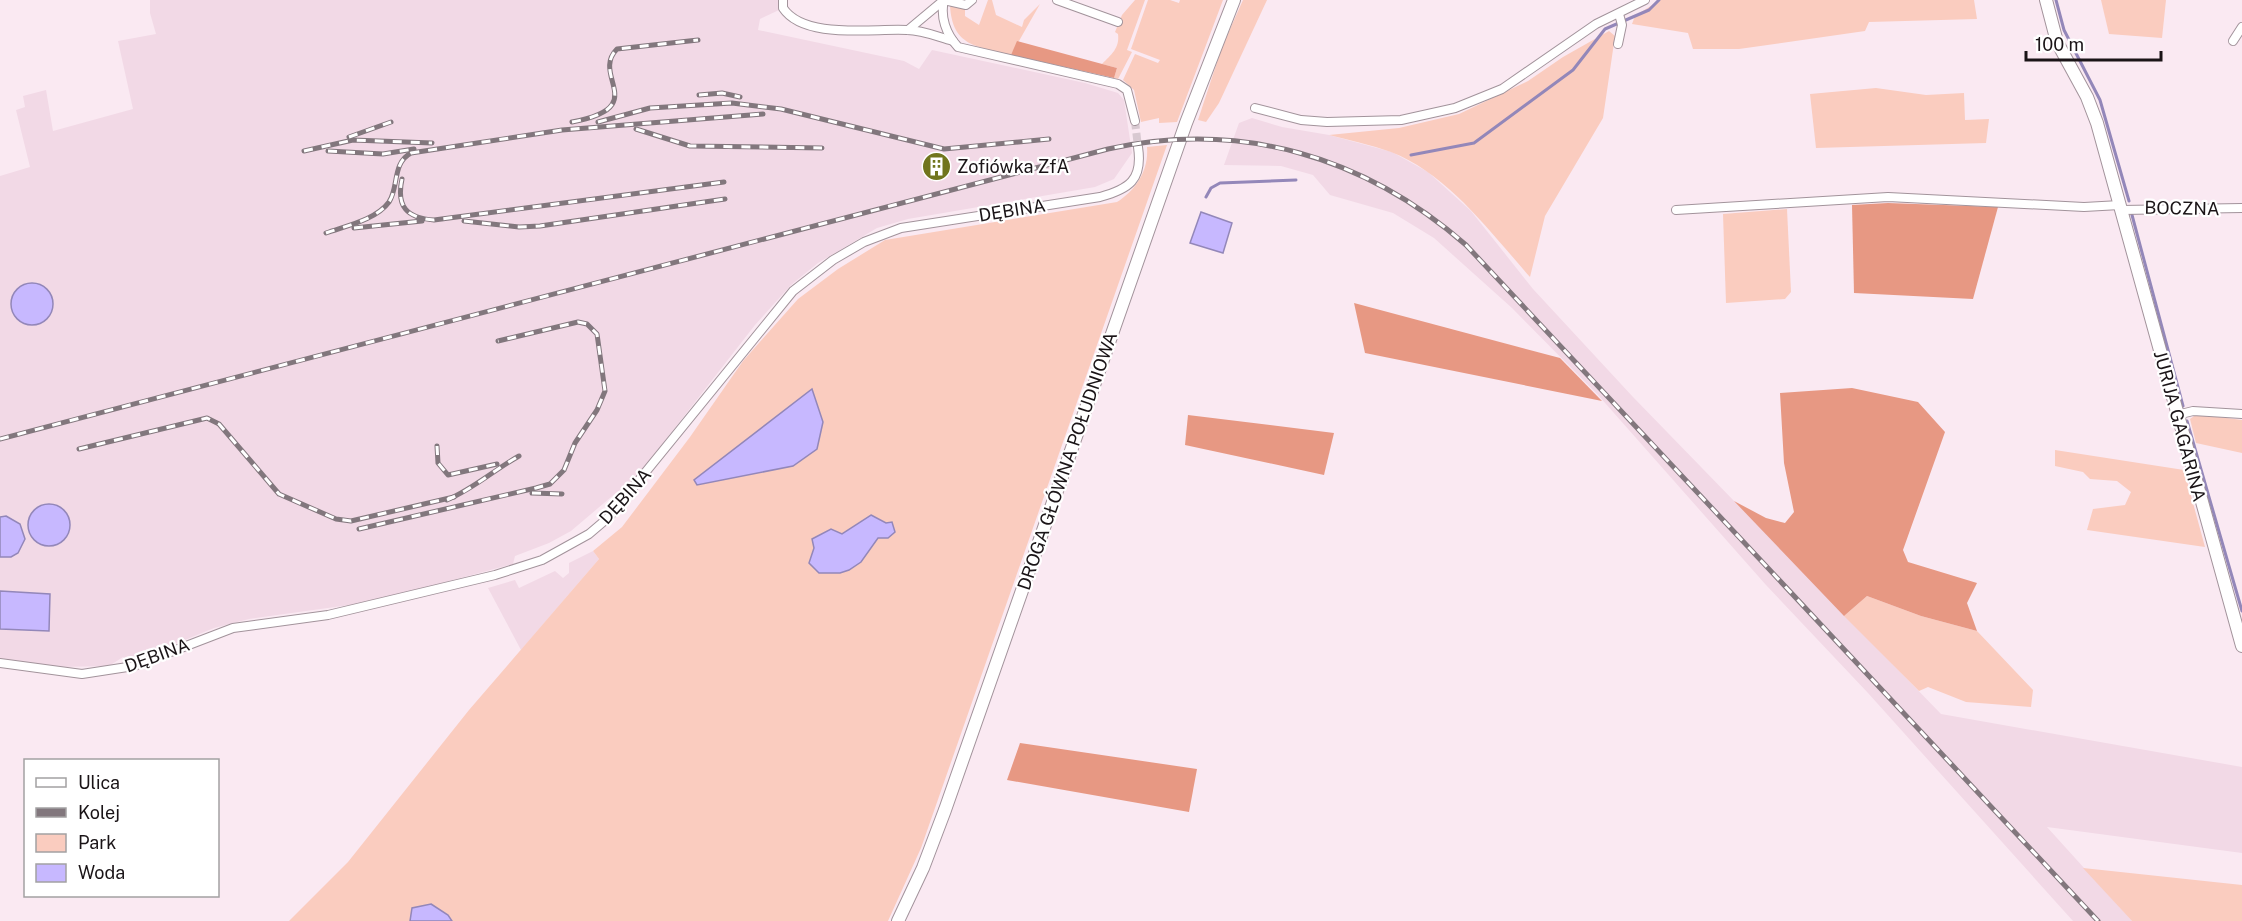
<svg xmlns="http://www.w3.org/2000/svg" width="2242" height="921" viewBox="0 0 2242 921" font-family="'Public Sans',sans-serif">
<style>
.built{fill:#f2d9e6}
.green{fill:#faccbf}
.forest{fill:#e79883}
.water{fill:#c7b8ff;stroke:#9387b9;stroke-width:1.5}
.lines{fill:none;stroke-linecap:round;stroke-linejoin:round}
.stream{stroke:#9387b9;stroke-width:3}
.street-tunnel{stroke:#d8c9d1;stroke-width:8;stroke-dasharray:8 4;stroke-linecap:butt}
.street-casing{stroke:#a2939b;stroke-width:10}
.secondary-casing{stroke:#a2939b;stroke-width:14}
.street{stroke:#fff;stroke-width:8}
.secondary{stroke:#fff;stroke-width:12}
.rail-casing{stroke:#82777d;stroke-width:5}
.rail{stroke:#fff;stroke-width:3;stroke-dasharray:9;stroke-linecap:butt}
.labels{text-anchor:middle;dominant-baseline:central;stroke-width:4.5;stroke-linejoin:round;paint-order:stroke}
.poi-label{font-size:18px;fill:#1a1417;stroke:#fff;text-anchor:start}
.street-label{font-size:18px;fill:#1a1417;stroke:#fff}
</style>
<rect width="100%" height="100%" fill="#fae9f2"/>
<g class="built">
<path d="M150,0h628l1,10 -19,9 -2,11 146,31 15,8 13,-19 153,33 33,10 6,7 8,53 -18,26 -19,8 -187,32 -31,9 -59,35 -27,22 -36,40 -123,158 -15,9 -46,39 -22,12 -34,13 -2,8 -142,38 -122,17 -35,9 -85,35 -6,-6 -14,9 -50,1 -59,-8v-483l30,-9 -14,-57 9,-3 -2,-11 23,-6 7,41 80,-22 -15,-68 38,-7 -6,-21z"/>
<path d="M1252,118l30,9 47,8 63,17 36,20 43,39 62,78 100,108 308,317 301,53v86l-195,-26 85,94h-59l-205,-228 -102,-108 -168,-190 -86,-87 -78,-70 -41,-25 -63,-18 -17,-20 -32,-9 -57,-1 15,-42z"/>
<path d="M593,551l6,8 -78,91 -33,-62 27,-8 4,8 36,-17 8,7 6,-5v-10z"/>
</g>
<g class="green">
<path d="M988,0h4l4,15 26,12 2,-7 16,-16 -29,51c-34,-9 -59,-8 -61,-50l15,3v8l14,9z"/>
<path d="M1135,0h10l-18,50 5,2 -14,27 -4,-1 3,-10 -15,-4c9,-9 18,-16 16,-30l-3,-2 7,-17z"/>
<path d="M1148,0h22l9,3 1,-3h43l-46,122 -18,1v-5l-18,4 -7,-32 -11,-10 12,-26 23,9 2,-3 -29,-11z"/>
<path d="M1243,0h24l-48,103 -13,19 -8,-2 24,-73z"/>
<path d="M1660,0h314l3,19 -108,3 -4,9 -126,18h-46l-5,-16 -56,-9 3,-8z"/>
<path d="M2101,0h65l-4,38 -53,-4z"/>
<path d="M1609,31l6,5 -12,82 -58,98 -15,61c-40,-45 -82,-103 -139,-125 -20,-7 -42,-12 -62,-17l70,-7 60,-14 69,-33 35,-24z"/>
<path d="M1876,88l50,7 38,-2 1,27 24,-1 -3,24 -170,5 -6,-54z"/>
<path d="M1167,145l-246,703 -33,73h-599l59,-59 121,-152 130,-151 -6,-8 29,-24 68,-90 53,-76 55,-62 40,-30 47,-29 232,-38c19,-12 32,-32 30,-55z"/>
<path d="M1787,209l4,83 -6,7 -59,4 -3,-89z"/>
<path d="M2197,414l45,6v33l-46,-10 -6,-24z"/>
<path d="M2055,450l129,20 21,77 -118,-17 6,-21 32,-4 6,-13 -14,-11 -27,-2 -7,-7 -28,-6z"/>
<path d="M1867,596l54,20 56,15 56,59 -2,17 -65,-5 -38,-15 -9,4 -75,-75z"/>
<path d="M2083,868l159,17v36h-110z"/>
</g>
<g class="forest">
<path d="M1017,41l100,27 -3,10 -103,-23z"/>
<path d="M1888,203l110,4 -25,92 -119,-6 -2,-88z"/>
<path d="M1354,303l206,55 42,43 -237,-48z"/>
<path d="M1852,388l66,14 27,30 -42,118 5,12 69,21 -10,20 10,28 -56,-15 -54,-20 -23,20 -110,-115 32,17 19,5 9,-11 -10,-49 -4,-70z"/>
<path d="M1188,415l146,18 -10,42 -139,-30z"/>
<path d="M1020,743l177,26 -8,43 -182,-32z"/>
</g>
<g class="water">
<path d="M1201,212l31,11 -9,30 -33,-10z"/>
<circle cx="32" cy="304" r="21"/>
<path d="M812,389l11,33 -6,27 -24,17 -96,19 -3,-5z"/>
<circle cx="49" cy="525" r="21"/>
<path d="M871,515l15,8 6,-1 3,10 -7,6h-10l-17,24 -12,8 -9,3h-21l-10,-10 5,-15 -2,-9 19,-10 11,5z"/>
<path d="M6,516l14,8 5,15 -7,14 -7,4h-11v-40z"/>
<path d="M0,591l50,3 -1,37 -49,-2z"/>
<path d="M431,904l17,11 4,6h-42l2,-13z"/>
</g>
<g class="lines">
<g class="stream">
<path d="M2056,0l8,30 36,70 29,101"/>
<path d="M1411,155l63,-12 99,-73 32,-41 44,-19 10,-10"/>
<path d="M1206,197l5,-9 9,-5 76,-3"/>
<path d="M2132,215l51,191"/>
<path d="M2187,421l55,190"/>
</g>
<path class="street-tunnel" d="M1135,121l3,26"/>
<defs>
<g id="street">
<path d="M783,0v8c21,32 91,20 124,22 16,0 31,7 46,11"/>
<path d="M944,0c-4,17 2,34 14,47l160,37 9,6 8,31"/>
<path d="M944,0l22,5 6,-5"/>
<path d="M1057,0l61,22"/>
<path d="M908,30l36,-30"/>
<path d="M2233,41l9,-14"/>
<path d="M1618,44l4,-19 -3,-11"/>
<path d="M1255,108l46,12 26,2 74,-2 54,-12 47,-19 94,-65 49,-24"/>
<path d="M1676,210l212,-13 196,10 36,-2"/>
<path d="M2122,210l120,-2"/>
<path d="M2177,415l16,-4 49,3"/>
<path d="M0,663l82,11 52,-8 99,-38 95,-13 167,-40 47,-15 47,-26 20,-17 184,-226 40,-31 31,-18 37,-14 199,-31c29,-8 43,-17 38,-50"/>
</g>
<g id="secondary">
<path d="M2046,0l11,42 30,55 10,26 145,523"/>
<path d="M898,921l25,-53 22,-58 241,-687 48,-123"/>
</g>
</defs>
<use href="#street" class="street-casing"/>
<use href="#secondary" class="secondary-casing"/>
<use href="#street" class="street"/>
<use href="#secondary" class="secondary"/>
<defs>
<g id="rail">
<path d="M699,95l23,-2 18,4"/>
<path d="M572,122c80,-15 18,-46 45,-73l81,-9"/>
<path d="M598,122l52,-14 82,-5 49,6 163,40 105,-10"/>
<path d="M636,129l54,17 132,2"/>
<path d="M349,137l42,-15"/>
<path d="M304,151l49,-11 79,3"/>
<path d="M328,151l55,3 31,-5"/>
<path d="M402,179c-6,28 5,39 32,41l290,-38"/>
<path d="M464,221l55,6 21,-1 185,-27"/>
<path d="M354,228l68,-7"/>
<path d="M326,233c19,-7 50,-13 63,-31 10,-15 3,-39 22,-49l151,-23 201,-16"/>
<path d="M0,439l1108,-290c133,-29 256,7 358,96l632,676"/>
<path d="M437,446l1,17 10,12 49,-11"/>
<path d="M79,449l128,-31 12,6 60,70 57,25 15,2 103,-24"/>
<path d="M532,493l30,1"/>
<path d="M447,500c26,-11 47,-30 72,-44"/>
<path d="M359,529l177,-41 14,-4 14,-14 11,-27 22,-33 8,-19 -8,-57 -10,-10 -9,-2 -80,19"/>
</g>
</defs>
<use href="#rail" class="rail-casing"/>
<use href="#rail" class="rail"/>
</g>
<defs>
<symbol id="building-disc" viewBox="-11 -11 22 22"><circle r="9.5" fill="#71751d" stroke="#fff"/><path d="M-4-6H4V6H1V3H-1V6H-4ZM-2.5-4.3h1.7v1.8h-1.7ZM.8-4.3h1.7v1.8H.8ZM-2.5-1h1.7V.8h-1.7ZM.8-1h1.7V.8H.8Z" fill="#fff"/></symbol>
</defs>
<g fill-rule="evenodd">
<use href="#building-disc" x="920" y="150" width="33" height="33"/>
</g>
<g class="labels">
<g class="poi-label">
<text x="957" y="166">Zofiówka ZfA</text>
</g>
<g class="street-label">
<text transform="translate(2182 208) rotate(1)">BOCZNA</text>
<text transform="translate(1012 210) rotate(-9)">DĘBINA</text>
<text transform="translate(2180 426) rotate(75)">JURIJA GAGARINA</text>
<text transform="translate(1067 461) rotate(-71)">DROGA GŁÓWNA POŁUDNIOWA</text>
<text transform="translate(625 496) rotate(-48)">DĘBINA</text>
<text transform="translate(157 655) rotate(-20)">DĘBINA</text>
</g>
</g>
<rect x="24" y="759" width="195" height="138" fill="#ffffff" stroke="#a3a1a2" stroke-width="1.5"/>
<rect x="36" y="778" width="30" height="9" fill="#ffffff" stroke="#a3a1a2" stroke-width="1.5"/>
<text x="78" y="789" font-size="18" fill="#1a1417">Ulica</text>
<rect x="36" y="808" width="30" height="9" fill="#82777d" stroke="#a3a1a2" stroke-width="1.5"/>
<text x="78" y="819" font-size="18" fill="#1a1417">Kolej</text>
<rect x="36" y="834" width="30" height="18" fill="#faccbf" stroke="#a3a1a2" stroke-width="1.5"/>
<text x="78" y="849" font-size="18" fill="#1a1417">Park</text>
<rect x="36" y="864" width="30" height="18" fill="#c7b8ff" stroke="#a3a1a2" stroke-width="1.5"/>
<text x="78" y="879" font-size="18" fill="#1a1417">Woda</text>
<path d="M2026 51v9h135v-9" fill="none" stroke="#1a1417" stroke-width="3"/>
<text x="2035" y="51" font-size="18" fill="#1a1417" stroke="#ffffff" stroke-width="4.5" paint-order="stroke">100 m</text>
</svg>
